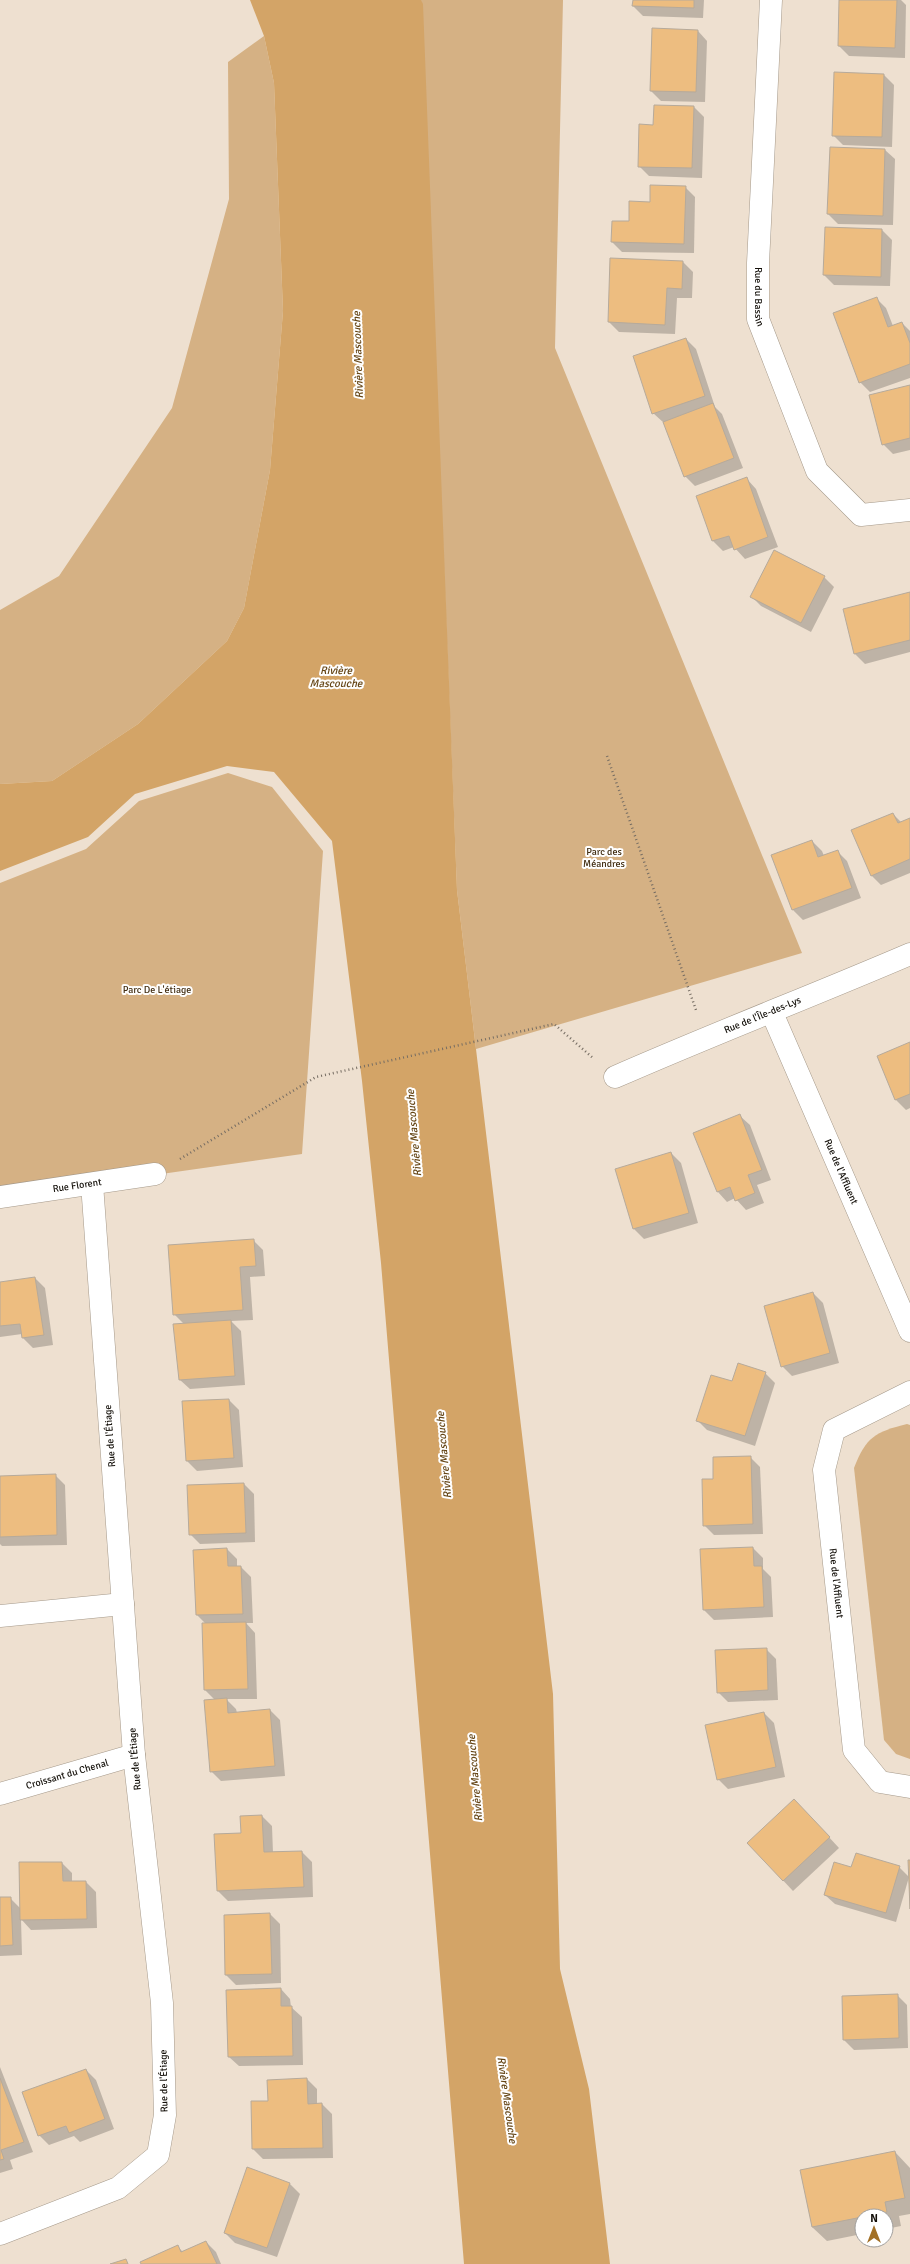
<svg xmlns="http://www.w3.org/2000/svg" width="910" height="2264" viewBox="0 0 910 2264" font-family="Signika,sans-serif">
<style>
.green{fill:#d5b184}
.water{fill:#d3a467}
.shadow{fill:#0003}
.building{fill:#edbd80;stroke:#b6aa9b}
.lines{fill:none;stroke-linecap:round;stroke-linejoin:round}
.minor-casing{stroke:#a5998a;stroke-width:23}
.path{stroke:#766d63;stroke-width:2.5;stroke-dasharray:1 3;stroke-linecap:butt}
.minor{stroke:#fff;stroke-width:22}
.labels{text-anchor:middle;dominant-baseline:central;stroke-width:4;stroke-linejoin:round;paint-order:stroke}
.street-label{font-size:10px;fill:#130f09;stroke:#fff}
.park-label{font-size:10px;fill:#412d11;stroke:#fff}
.water-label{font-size:11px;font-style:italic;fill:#654515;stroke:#fff}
</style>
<rect width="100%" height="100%" fill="#eee0d0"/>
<g class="green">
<path d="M421,0h142l-8,348 247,605 -326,96 -19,-159z"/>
<path d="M264,36l10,47 9,228 -13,159 -26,138 -17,33 -89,83 -86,57 -52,3v-174l59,-34 113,-168 57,-209 -1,-137z"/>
<path d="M228,773l44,14 51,64 -21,303 -302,43v-314l86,-34 53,-48z"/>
<path d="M907,1424l3,1v334l-14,-5 -12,-14 -30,-272c12,-31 21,-36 53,-44z"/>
</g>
<path class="water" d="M250,0h171l2,4 34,886 96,804 7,275 29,120 21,175h-146l-83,-1001 -19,-182 -30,-240 -58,-69 -47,-6 -92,28 -47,43 -88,34v-87l52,-3 86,-57 89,-83 17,-33 26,-138 13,-159 -9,-228 -10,-47z"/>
<g class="shadow">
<path d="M634,0h70l-1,18 -60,-2 -10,-10z"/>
<path d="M840,0h61l5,5 -1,53 -56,-2 -10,-10z"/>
<path d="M698,31l9,10 -2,61 -44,-1 -10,-10z"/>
<path d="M884,75l10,10 -2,62 -49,-2 -10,-10z"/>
<path d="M694,107l10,10 -2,61 -53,-2 -10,-10 15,-40z"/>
<path d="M885,150l10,9 -2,66 -55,-1 -10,-10z"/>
<path d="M685,187l10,10 -1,56 -72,-1 -10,-10 39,-39z"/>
<path d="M826,228l56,2 10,10 -2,46 -56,-1 -10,-10z"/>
<path d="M683,262l10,10 -1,26h-15l-2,36 -56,-2 -10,-10z"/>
<path d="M876,298l10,10 7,18 9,-3 8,8v47l-40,14 -10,-10z"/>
<path d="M686,339l10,10 19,58 7,7 21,54 -48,18 -10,-10 -21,-53 -11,-10z"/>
<path d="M910,386v64l-17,4 -10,-10z"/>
<path d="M747,479l9,10 22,58 -33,12 -11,-12 -11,4 -10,-10 -16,-44z"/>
<path d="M824,577l10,10 -23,45 -50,-26 -10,-10z"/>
<path d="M910,593v59l-45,12 -10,-10z"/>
<path d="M893,814l9,9 8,-4v54l-29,12 -10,-10z"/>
<path d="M812,841l10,10 2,5 13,-5 10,10 14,37 -58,22 -10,-10 -20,-54z"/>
<path d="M910,1043v65l-4,2 -10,-10 -18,-44z"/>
<path d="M740,1116l10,9 21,55 -14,5 7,18 -18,7 -11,-12 -8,4 -9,-10z"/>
<path d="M671,1153l10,10 17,60 -54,16 -10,-10 -18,-59z"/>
<path d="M253,1240l10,10 2,26 -15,1 3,43 -22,1 10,10 4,54 -55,4 -10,-9 4,-56 -10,-10z"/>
<path d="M35,1278l10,10 8,57 -20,3 -10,-10 -1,-4 -22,3v-54z"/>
<path d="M813,1293l10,10 16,60 -47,13 -10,-10z"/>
<path d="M765,1373l10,10 -20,63 -48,-16 -10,-10 36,-38z"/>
<path d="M229,1400l10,10 4,57 -46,4 -10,-10z"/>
<path d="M750,1457l10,10 3,67 -49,1 -10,-10 10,-45z"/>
<path d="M55,1475l10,10 2,60 -65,1 -2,-2v-67z"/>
<path d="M244,1484l10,10 1,48 -55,2 -10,-10z"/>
<path d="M753,1548l10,10v11l8,8 2,40 -59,3 -10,-10z"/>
<path d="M227,1549l10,10v8h4l10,10 2,46h-7l9,10 2,66h-31l10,10 1,4 33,-3 10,10 5,56 -64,5 -10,-10 4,-71 -10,-10 1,-66 -9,-9z"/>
<path d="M766,1649l10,10 2,41 -50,2 -10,-10z"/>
<path d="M764,1713l10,10 11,54 -57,12 -10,-10z"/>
<path d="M804,1810l35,38 -46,43 -45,-48z"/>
<path d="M262,1816l10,10 1,27 29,-1 10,10 1,35 -85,4 -10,-10 24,-57z"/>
<path d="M62,1863l10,10v9h14l10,10 1,36 -66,2 -10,-11 1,36 -22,1v-58h10l11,11z"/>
<path d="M899,1867l10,10 -13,45 -61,-18 -10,-9 27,-27z"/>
<path d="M270,1914l10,10 1,59 -45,2 -10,-10z"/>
<path d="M281,1989l9,10 1,8 11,10 1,48 -64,1 -10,-9z"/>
<path d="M897,1995l10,10 1,43 -54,2 -10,-10z"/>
<path d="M0,2067l33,85 -23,8 3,9 -13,4z"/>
<path d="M86,2070l10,10 18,49 -34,13 -6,-6 -25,9 -10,-10z"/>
<path d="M307,2079l10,10v16l5,-1 10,10 1,44 -70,1 -10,-10 16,-47z"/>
<path d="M895,2152l15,16v46l-11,2 2,10 -15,3v-13h-24v18l-35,7 -15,-14 -11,-57z"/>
<path d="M248,2169l42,15 10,10 -23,63 -42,-14 -10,-10z"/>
<path d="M206,2242l10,10 5,12h-79l35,-18 6,6z"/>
</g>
<g class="building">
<path d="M633,0h61v8l-62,-2z"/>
<path d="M839,0h58l-2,48 -57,-2z"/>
<path d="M652,28l46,2 -2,62 -46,-1z"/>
<path d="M834,72l50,2 -2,63 -50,-1z"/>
<path d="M654,105l40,1 -2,62 -54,-1 1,-43 14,1z"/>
<path d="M830,147l55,2 -2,67 -56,-2z"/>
<path d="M650,185l36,1 -2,58 -73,-2 1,-21h17v-20l21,1z"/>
<path d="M825,227l57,2 -1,48 -58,-2z"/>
<path d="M610,258l73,3 -1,28 -15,-1 -2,37 -57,-3z"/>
<path d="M877,297l11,30 14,-5 8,21v21l-51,19 -26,-70z"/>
<path d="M686,338l19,58 -53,18 -19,-58z"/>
<path d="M910,385v53l-28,7 -13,-50z"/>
<path d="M713,403l21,55 -50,19 -21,-55z"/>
<path d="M747,477l21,60 -34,13 -5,-14 -17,5 -16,-45z"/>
<path d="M774,550l51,26 -24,47 -51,-26z"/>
<path d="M910,592v48l-56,14 -11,-45z"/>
<path d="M893,813l5,10 12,-5v41l-39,17 -20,-46z"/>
<path d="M812,840l6,17 20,-7 14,38 -60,22 -21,-55z"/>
<path d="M910,1042v52l-15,6 -18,-44z"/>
<path d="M740,1114l22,56 -14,5 7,18 -20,8 -5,-14 -13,5 -24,-59z"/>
<path d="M671,1152l18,61 -56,16 -18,-60z"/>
<path d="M254,1239l2,27 -16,1 3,43 -70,5 -5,-70z"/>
<path d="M35,1277l9,58 -22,3 -2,-14 -20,2v-44z"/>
<path d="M813,1292l17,61 -49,14 -17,-61z"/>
<path d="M231,1320l4,56 -56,4 -6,-56z"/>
<path d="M738,1363l28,9 -21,64 -49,-15 15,-46 21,6z"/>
<path d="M229,1399l5,59 -48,3 -4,-60z"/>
<path d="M751,1456l2,68 -50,2 -1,-47h11v-22z"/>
<path d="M56,1474l1,61 -57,2v-61z"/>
<path d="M244,1483l2,50 -57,2 -2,-50z"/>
<path d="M753,1547l1,19h8l2,41 -61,3 -3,-61z"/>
<path d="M227,1548l1,18h13l2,48 -47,1 -3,-65z"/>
<path d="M246,1622l2,67 -44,1 -2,-67z"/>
<path d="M767,1648l1,42 -51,3 -2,-43z"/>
<path d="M227,1698l1,15 42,-4 5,57 -65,6 -6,-72z"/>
<path d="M764,1712l12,55 -59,13 -12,-55z"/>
<path d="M794,1799l36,38 -47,44 -36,-38z"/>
<path d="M262,1815l2,37 38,-1 2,36 -87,4 -3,-57 27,-1 -1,-17z"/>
<path d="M856,1853l44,13 -14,47 -62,-18 10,-33 17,5z"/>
<path d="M908,1860h2v49z"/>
<path d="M19,1862h43l1,19h23l1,38 -67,1z"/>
<path d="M0,1897h11l2,48 -13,1z"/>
<path d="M270,1913l2,61 -47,1 -1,-60z"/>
<path d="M281,1988v18h11l1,50 -65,1 -2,-67z"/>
<path d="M898,1994l1,44 -56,2 -1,-44z"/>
<path d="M86,2069l19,50 -36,14 -3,-7 -28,10 -16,-44z"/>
<path d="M0,2078l24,64 -23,8 3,9 -4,1z"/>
<path d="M307,2078l1,26 14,-1 1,45 -71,1 -1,-48h17l-1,-21z"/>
<path d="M895,2151l10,47 -20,4 2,10 -75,15 -12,-57z"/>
<path d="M247,2167l43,16 -23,65 -43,-15z"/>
<path d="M206,2241l11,23h-76l-1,-2 38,-17 3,7z"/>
<path d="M126,2259l2,5h-18z"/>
</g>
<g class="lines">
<defs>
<g id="minor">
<path id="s1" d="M771,0l-13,263v56l59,152 44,44 49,-5"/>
<path id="s2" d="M772,1013l138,318"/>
<path id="s3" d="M615,1077c98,-43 197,-81 295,-123"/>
<path id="s4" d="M0,1197l155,-23"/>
<path id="s5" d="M910,1392l-76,38 -10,40 30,280 26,32 30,5"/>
<path d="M0,1616l123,-12"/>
<path id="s6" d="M0,1794l134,-39"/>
<path d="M0,2234l118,-46 40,-33 7,-40 -3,-112 -28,-248 -42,-571"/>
</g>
</defs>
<use href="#minor" class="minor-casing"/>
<g class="path">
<path d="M607,756l89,254"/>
<path d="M180,1159l136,-82 238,-53 39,34"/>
</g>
<use href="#minor" class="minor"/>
</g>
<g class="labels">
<g class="street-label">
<text stroke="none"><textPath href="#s1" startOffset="297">Rue du Bassin</textPath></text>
<text stroke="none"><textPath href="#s3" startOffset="160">Rue de l'Île-des-Lys</textPath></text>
<text stroke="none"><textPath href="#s2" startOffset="173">Rue de l'Affluent</textPath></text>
<text stroke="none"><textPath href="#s4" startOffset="78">Rue Florent</textPath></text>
<text transform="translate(110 1436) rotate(-94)">Rue de l'Étiage</text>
<text stroke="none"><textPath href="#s5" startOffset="240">Rue de l'Affluent</textPath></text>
<text transform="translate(135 1759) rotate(-95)">Rue de l'Étiage</text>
<text stroke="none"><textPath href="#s6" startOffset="70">Croissant du Chenal</textPath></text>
<text transform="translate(164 2081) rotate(-91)">Rue de l'Étiage</text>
</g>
<g class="park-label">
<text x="604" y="852">Parc des<tspan x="604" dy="12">Méandres</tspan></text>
<text x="157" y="990">Parc De L'étiage</text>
</g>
<g class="water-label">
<text transform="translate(358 355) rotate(-92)">Rivière Mascouche</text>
<text x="336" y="670">Rivière<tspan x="336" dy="13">Mascouche</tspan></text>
<text transform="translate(414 1133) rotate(-95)">Rivière Mascouche</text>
<text transform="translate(444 1455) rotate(-95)">Rivière Mascouche</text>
<text transform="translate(475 1778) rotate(-95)">Rivière Mascouche</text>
<text transform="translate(507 2100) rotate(82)">Rivière Mascouche</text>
</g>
</g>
<g transform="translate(874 2228)"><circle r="19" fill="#ffffff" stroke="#a19f9d"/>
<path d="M0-3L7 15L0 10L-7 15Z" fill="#a27026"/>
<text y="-6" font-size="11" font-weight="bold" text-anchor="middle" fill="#130f09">N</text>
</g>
</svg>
